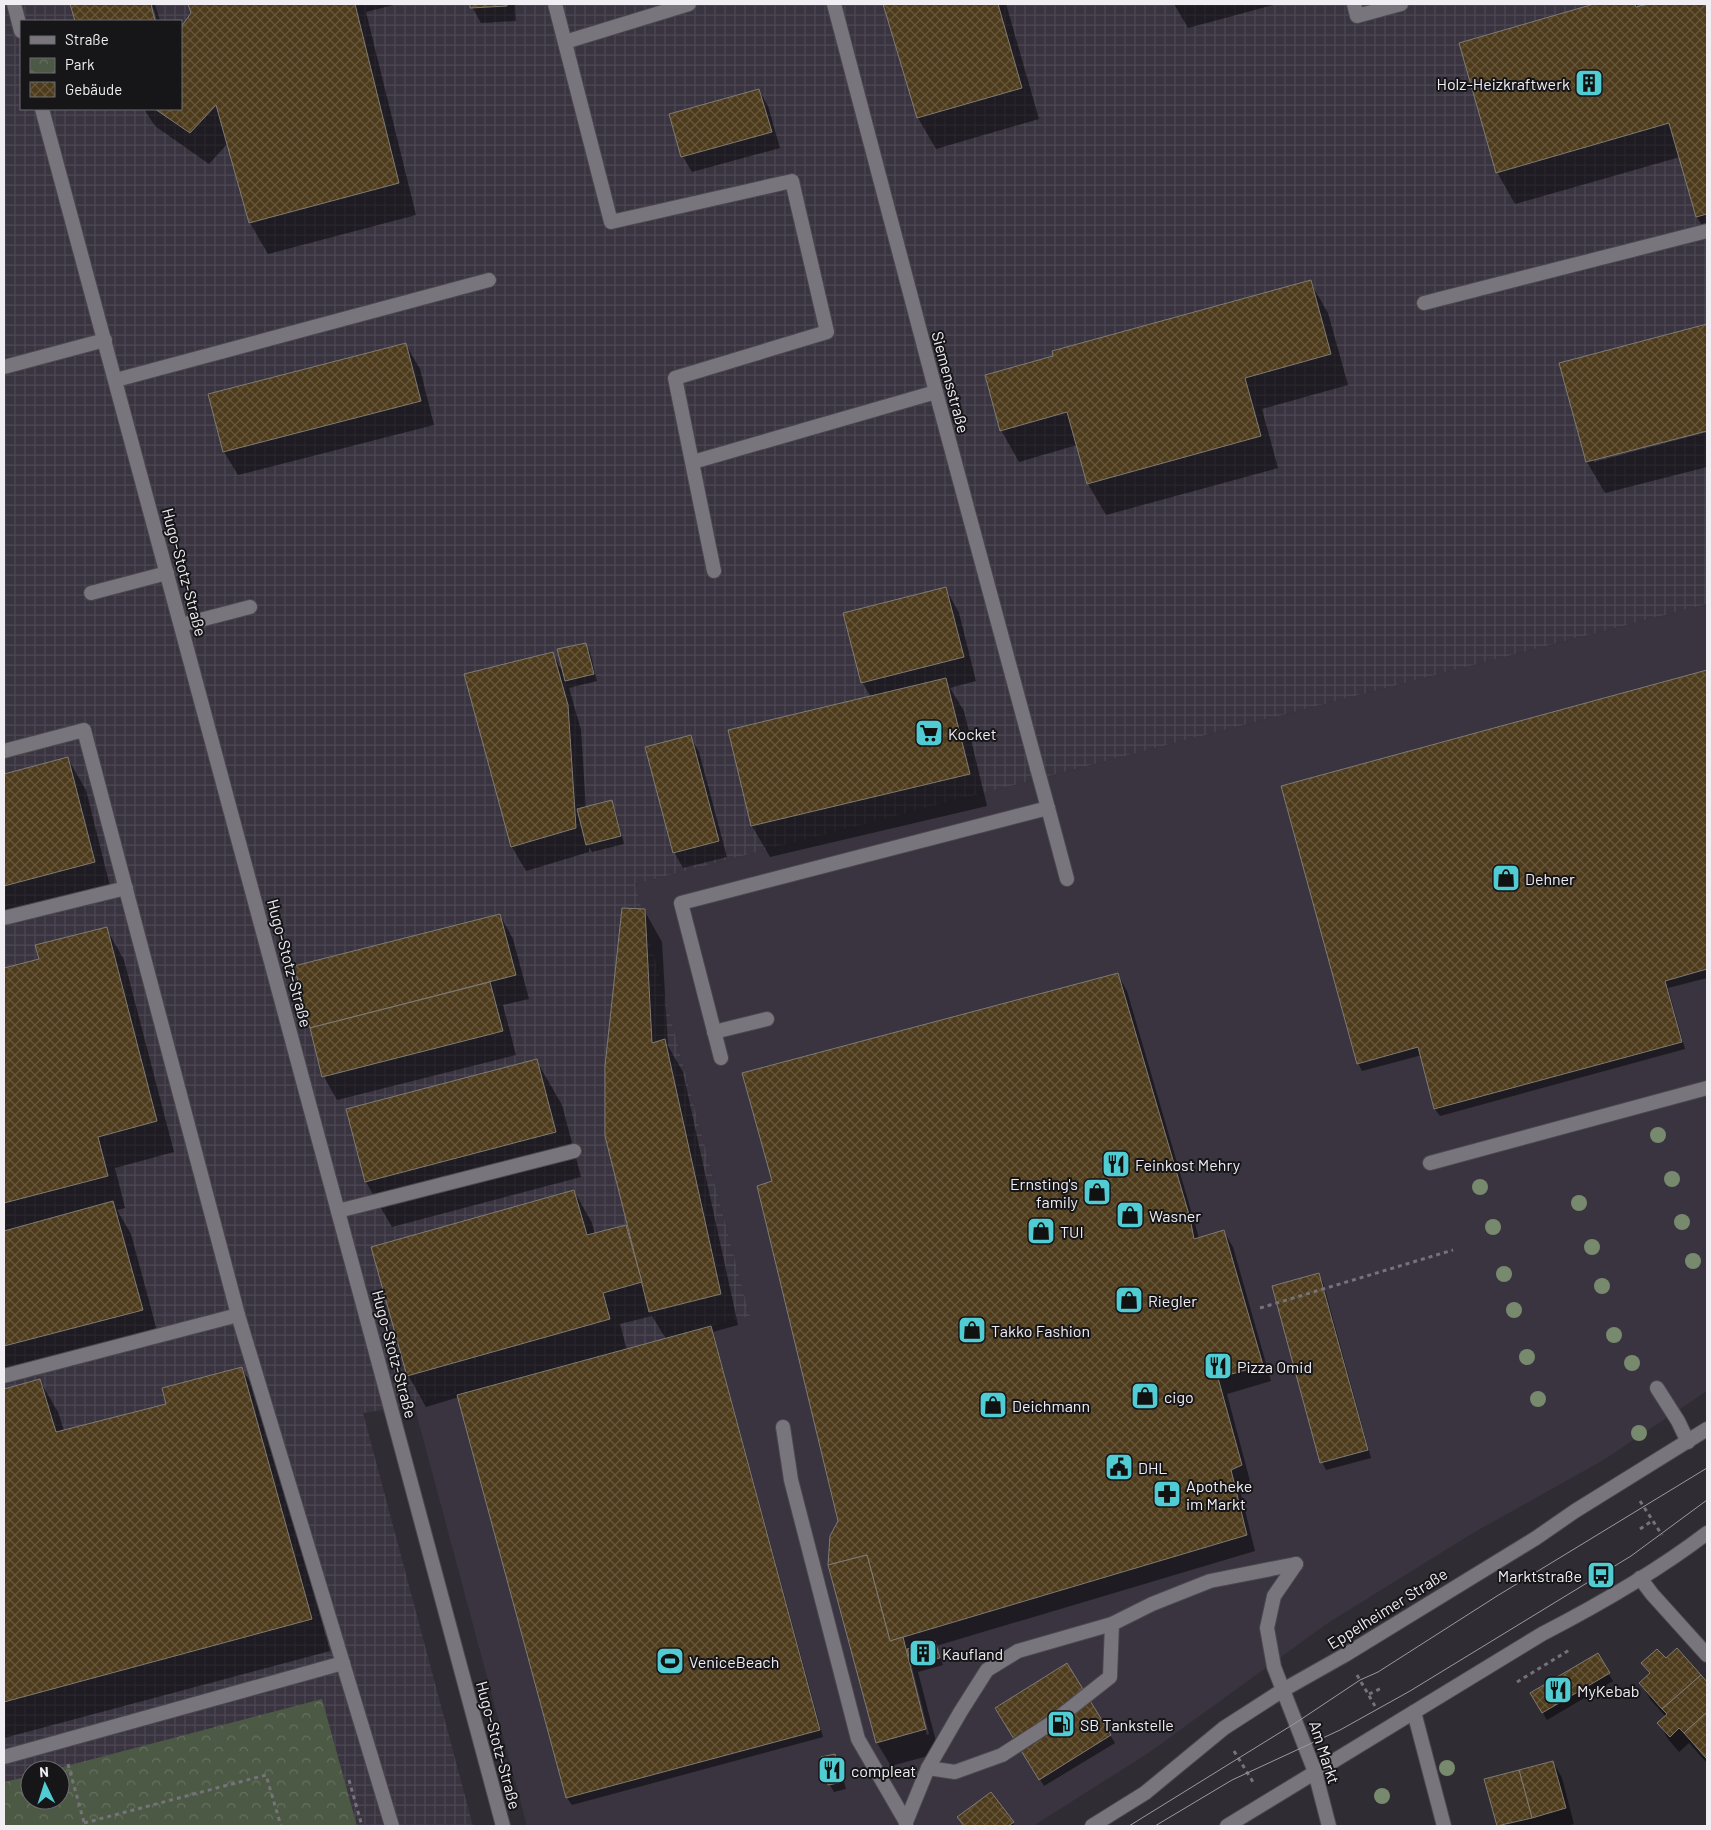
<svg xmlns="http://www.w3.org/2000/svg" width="1711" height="1830" viewBox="0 0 1711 1830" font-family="Barlow,sans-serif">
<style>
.built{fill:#393440}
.industrial{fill:url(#industrial-grid);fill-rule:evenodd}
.park{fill:url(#park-crowns)}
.shadow{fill:#0007;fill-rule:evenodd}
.building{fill:url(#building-cross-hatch);stroke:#7e7a72}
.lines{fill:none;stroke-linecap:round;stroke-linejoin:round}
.service-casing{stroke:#4b484f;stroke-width:16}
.minor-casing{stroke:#4b484f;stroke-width:16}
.secondary-casing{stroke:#4b484f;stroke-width:16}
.path{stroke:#757379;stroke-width:3;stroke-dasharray:4 4;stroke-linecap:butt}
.service{stroke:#78757d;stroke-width:14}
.minor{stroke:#78757d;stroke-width:14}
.secondary{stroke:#78757d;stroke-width:14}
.tram{stroke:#9b999f;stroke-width:1}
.tree{fill:#788a6e}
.labels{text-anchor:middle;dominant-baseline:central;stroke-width:4;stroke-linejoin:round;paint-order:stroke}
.poi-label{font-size:16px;fill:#f0eef3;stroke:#161518;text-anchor:start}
.street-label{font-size:16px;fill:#f0eef3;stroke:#161518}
</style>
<defs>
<pattern id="industrial-grid" width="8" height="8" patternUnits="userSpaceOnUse" patternTransform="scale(1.25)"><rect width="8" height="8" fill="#393440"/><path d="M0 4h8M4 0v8" fill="none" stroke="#4c4853"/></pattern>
<pattern id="park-crowns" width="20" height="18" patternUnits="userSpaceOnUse" patternTransform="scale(1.25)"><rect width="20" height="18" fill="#4c5944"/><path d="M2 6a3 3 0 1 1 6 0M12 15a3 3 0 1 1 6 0" fill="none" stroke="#66715f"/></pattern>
<pattern id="building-cross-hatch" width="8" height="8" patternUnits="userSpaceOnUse" patternTransform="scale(1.25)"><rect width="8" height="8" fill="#4d3b1b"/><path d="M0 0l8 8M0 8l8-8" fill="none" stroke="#67583d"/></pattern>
</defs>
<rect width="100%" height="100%" fill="#2f2c33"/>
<path class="built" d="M1707,604v787l-105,70 -129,72 -145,90 -181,131 -114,72h-506l-113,-421 336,-89 -115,-432z"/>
<path class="industrial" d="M4,4h1703v600l-1072,280 115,432 -336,89 -51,8 110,413h-469zM21,21h160v88h-160zM30,1770h30v30h-30z"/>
<path class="park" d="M322,1699l35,127h-353v-44l26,-6v24h30v-30h-9z"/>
<g class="shadow">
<path d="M71,4h79l4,17h-78z"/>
<path d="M152,4h3l5,17h-3z"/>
<path d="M189,4h208l-31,8 50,203 -148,39 -18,-31 -22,-80 -19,21 -54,-38 -11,-17h37l11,-95z"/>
<path d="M471,4h44l1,17 -35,2 -9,-16z"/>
<path d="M885,4h121l33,115 -103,30 -18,-31z"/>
<path d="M1174,4h103l-89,24z"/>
<path d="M1599,4h38l2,4 13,-4h55v230l-10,-17 -17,-60 -165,47 -18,-32 -37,-128z"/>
<path d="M759,90l9,16 12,42 -88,24 -9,-15 -12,-42z"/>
<path d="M1310,282l18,31 20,72 -86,24 16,59 -172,47 -18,-31 -11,-39 -58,17 -18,-32z"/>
<path d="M1707,326v104l-113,29v3l113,-30v35l-102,26 -18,-31 -26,-98z"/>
<path d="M406,345l14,24 14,56 -196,50 -14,-23z"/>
<path d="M946,589l13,24 17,68 -26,7 14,23 23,95 -217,51 -18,-31 -23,-95 142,-34 -9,-15z"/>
<path d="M585,644l5,8 7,29 -28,7 12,42 5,78 25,-6 4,7 9,35 -32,8 -3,-5v5l-63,19 -14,-24 -46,-172 86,-22 12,21z"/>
<path d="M1707,671v307l-39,10 17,61 -245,67 -5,-7 -13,-54 -60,16 -4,-8 -76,-276z"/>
<path d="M690,736l9,16 28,105 -44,11 -9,-16z"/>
<path d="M68,759l18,31 26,104 -108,28v-147z"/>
<path d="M644,910l18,32 6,104 15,26 55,253 -25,7 110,405 -251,68 -5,-7 -108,-401 -33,10 -18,-32 166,-184 18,32 3,12 33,-9zM652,1316l14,23 -39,11 -7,-26z"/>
<path d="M500,915l13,24 16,60 -26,6 13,50 -179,45 -13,-23 -29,-110z"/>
<path d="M106,928l18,32 50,192 -59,16 10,40 -8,2 14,24 29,108 -156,39v-412l36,-9z"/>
<path d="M1118,975l9,16 72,247 25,-6 9,15 38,134 -44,13 23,87 -11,5 16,65 -319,95 7,19 -25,7 21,81 -48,13 -14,-23 -37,-222 -67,-339zM908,1663h3l18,71 -2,1z"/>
<path d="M536,1060l26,45 19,72 -189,50 -26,-45z"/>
<path d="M1318,1275l5,7 48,176 -45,12 -4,-8z"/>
<path d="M242,1368l18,32 70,251 -326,87v-348l36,-9 18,31 6,19 104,-26z"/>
<path d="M1677,1650l30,34v79l-18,-20 -10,9 -11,-13 -9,-16 7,-6 -16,-18 -9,-16 9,-8 -7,-12 23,-3z"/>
<path d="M1597,1655l16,26 -66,39 -15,-26z"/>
<path d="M1067,1665l48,78 -71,43 -47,-78z"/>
<path d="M835,1755l4,7 7,27 -12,3 -4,-7 -8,-27z"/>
<path d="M1553,1762l9,16 12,46 -7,2h-68l-13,-46z"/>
<path d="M991,1793l24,33h-51l-5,-8z"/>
</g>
<g class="building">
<path d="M70,4h81l4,17h-80z"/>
<path d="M188,4h167l44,179 -150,40 -33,-118 -26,28 -35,-24h26v-82l10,-14z"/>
<path d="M470,4h37v2l-37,2z"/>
<path d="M883,4h115l24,84 -105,30z"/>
<path d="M1594,4h41l1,3 12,-3h59v210l-11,3 -27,-94 -173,50 -37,-130z"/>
<path d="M759,89l13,43 -91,25 -12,-43z"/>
<path d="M1311,280l20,74 -86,24 16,58 -174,48 -20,-72 -67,19 -15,-56 68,-19 -1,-5z"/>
<path d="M1707,324v107l-121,31 -27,-99z"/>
<path d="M406,343l15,58 -198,51 -15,-58z"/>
<path d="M946,587l18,70 -103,26 -18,-70z"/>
<path d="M586,643l8,31 -29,7 -8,-32z"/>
<path d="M553,652l15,53 8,123 -65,19 -47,-173z"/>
<path d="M1707,670v299l-42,12 17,61 -248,67 -16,-62 -61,17 -76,-278z"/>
<path d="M946,678l24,96 -219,52 -23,-96z"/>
<path d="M691,735l28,106 -46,12 -28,-106z"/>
<path d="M68,757l27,105 -91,24v-112z"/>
<path d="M612,800l9,36 -35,9 -9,-36z"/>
<path d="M622,908l23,1 7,134 13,-4 56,255 -72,18 -44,-176v-70z"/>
<path d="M500,914l16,61 -206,53 -16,-62z"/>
<path d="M107,927l50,194 -59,16 10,39 -104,27v-235l35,-9 -4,-14z"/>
<path d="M1118,973l72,245 4,21 30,-9 39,135 -45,13 24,87 -11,5 16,65 -357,106 -23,-86 -39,10 2,-29 8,-15 -81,-335 15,-5 -30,-108z"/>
<path d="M490,982l13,49 -181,46 -12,-49z"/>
<path d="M537,1059l19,73 -191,50 -19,-73z"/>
<path d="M574,1190l13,45 39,-10 16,57 -39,11 7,26 -203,57 -36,-129z"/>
<path d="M113,1201l30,109 -139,36v-115z"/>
<path d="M1319,1273l49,177 -48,13 -48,-177z"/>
<path d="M711,1326l109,404 -254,68 -109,-403z"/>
<path d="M242,1367l70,252 -308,83v-313l36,-10 16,53 110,-28 -4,-16z"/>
<path d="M867,1555l23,86 13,-4 23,92 -50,14 -48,-178z"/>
<path d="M935,1641l5,17 -29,7 -4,-16z"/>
<path d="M1677,1648l24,27 -39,34 -23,-26 11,-10 -9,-10 16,-14 9,9z"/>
<path d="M1598,1653l12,20 -68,40 -12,-20z"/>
<path d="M1067,1663l44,72 -72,45 -44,-72z"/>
<path d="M1701,1675l6,7v30l-23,21 -5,-5 -9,9 -13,-14 10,-9 -5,-5z"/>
<path d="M1707,1712v46h-1l-22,-25z"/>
<path d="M835,1754l8,28 -15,3 -7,-28z"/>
<path d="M1553,1761l13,47 -34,10 -13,-48z"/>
<path d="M1519,1770l13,48 -35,8 -13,-47z"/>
<path d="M991,1792l23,30 -6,4h-44l-7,-9z"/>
</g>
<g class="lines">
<defs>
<g id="service">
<path d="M555,4l56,218 181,-41 35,151 -152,46 39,193"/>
<path d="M1354,4l3,12 44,-12"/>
<path d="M565,42l124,-38"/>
<path d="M1424,303l283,-72"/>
<path d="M4,367l101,-27"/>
<path d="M116,380l373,-100"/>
<path d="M693,462l243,-70"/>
<path d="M91,593l76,-20"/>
<path d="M181,625l69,-18"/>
<path d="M4,751l80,-21 154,585"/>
<path d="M1048,808l19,71"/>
<path d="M4,918l122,-30"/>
<path d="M714,1032l53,-13"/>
<path d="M721,1058l-40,-155 367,-95 -11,-40"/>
<path d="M1430,1163l277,-75"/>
<path d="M338,1211l236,-60"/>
<path d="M4,1376l234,-61 154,511"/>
<path d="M1657,1388l21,33 10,21"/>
<path d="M783,1427l8,53 67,259 48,83"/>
<path d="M1283,1690l-9,-23 -7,-39 7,-32 22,-32"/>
<path d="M1414,1712l30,114"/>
<path d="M4,1757l339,-94"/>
<path d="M928,1768l27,4 47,-17 51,-33 57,-45 2,-53"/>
<path d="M906,1826v-4l22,-54 33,-57 26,-41 31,-19 94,-27 40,-20 58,-23 86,-17"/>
</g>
<g id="minor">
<path d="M14,4l7,27"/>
<path d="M834,4l102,388 101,376"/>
<path d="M42,109l461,1717"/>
<path d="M1640,1578l12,16 55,61"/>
<path d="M1283,1690l32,82 14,54"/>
</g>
<g id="secondary">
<path d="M1092,1826l53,-33 79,-65 59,-38 62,-35 191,-117 39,-27 132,-82"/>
<path d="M1227,1826l315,-192c58,-30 114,-62 165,-101"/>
</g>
</defs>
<use href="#service" class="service-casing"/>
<use href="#minor" class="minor-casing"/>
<use href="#secondary" class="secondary-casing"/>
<g class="path">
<path d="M1260,1308l193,-58"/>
<path d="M1640,1501l22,34"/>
<path d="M1640,1529l12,-8"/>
<path d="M1357,1675l18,31"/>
<path d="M1517,1682l54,-33"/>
<path d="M1369,1694l13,-6"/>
<path d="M1234,1751l19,31"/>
<path d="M68,1764l17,62"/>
<path d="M349,1780l13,46"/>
<path d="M84,1823l182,-48 15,51"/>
</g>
<use href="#service" class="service"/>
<use href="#minor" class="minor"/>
<use href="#secondary" class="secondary"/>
<g class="tram">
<path d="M1129,1826l168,-104 63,-42 18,-8 119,-76 210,-128"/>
<path d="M1155,1826l77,-46 108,-50 70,-39 221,-135 76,-56"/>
</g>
</g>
<g class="tree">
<circle cx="1658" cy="1135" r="8"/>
<circle cx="1672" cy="1179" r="8"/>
<circle cx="1480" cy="1187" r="8"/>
<circle cx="1579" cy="1203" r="8"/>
<circle cx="1682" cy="1222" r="8"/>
<circle cx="1493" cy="1227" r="8"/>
<circle cx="1592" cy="1247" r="8"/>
<circle cx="1693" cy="1261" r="8"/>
<circle cx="1504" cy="1274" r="8"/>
<circle cx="1602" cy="1286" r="8"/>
<circle cx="1514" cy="1310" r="8"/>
<circle cx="1614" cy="1335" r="8"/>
<circle cx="1527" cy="1357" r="8"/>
<circle cx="1632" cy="1363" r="8"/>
<circle cx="1538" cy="1399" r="8"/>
<circle cx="1639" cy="1433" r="8"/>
<circle cx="1447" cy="1768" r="8"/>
<circle cx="1382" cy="1796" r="8"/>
</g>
<defs>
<symbol id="building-square" viewBox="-11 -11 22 22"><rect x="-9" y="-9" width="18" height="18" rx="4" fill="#51ccd2" stroke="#161518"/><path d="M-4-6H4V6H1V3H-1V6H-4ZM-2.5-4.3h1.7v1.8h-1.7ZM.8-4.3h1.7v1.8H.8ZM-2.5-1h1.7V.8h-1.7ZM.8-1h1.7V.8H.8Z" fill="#111"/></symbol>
<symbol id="supermarket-square" viewBox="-11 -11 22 22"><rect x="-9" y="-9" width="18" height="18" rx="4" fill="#51ccd2" stroke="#161518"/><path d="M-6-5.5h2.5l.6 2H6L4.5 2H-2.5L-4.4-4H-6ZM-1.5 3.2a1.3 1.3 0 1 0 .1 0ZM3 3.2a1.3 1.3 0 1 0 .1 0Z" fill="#111"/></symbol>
<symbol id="shop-square" viewBox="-11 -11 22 22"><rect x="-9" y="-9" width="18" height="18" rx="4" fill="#51ccd2" stroke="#161518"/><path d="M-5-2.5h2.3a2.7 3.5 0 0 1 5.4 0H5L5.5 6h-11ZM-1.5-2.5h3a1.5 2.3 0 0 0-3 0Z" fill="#111"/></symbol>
<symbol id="restaurant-square" viewBox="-11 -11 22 22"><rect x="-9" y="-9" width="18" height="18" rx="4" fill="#51ccd2" stroke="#161518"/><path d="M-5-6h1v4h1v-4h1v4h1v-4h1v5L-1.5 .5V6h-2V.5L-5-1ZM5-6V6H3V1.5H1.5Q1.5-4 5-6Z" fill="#111"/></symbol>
<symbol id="civic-square" viewBox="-11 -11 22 22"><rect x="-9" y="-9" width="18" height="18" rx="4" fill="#51ccd2" stroke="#161518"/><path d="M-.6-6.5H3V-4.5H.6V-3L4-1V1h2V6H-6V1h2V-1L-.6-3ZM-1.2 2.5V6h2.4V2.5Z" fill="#111"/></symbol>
<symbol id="pharmacy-square" viewBox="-11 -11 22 22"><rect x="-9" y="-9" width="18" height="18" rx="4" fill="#51ccd2" stroke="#161518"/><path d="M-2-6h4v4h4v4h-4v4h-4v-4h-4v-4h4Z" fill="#111"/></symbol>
<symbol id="bus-square" viewBox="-11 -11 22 22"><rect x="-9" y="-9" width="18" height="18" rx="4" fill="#51ccd2" stroke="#161518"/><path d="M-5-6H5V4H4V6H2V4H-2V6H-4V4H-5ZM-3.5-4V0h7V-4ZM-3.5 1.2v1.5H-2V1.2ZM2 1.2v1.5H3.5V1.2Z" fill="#111"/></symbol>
<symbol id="stadium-square" viewBox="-11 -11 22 22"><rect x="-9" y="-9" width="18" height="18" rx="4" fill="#51ccd2" stroke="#161518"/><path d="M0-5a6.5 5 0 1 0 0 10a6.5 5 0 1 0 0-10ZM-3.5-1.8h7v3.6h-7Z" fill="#111"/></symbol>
<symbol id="fuel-square" viewBox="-11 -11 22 22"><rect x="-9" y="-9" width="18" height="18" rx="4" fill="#51ccd2" stroke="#161518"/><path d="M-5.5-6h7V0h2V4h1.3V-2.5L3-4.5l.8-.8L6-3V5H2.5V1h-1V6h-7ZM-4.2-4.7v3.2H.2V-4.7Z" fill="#111"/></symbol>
</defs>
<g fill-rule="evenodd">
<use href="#building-square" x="1573" y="67" width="32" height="32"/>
<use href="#supermarket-square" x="913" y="717" width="32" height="32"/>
<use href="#shop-square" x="1490" y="862" width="32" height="32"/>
<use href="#restaurant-square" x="1100" y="1148" width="32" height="32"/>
<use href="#shop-square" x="1081" y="1176" width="32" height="32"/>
<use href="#shop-square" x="1114" y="1199" width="32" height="32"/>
<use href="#shop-square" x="1025" y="1215" width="32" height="32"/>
<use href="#shop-square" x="1113" y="1284" width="32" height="32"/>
<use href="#shop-square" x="956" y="1314" width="32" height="32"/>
<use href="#restaurant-square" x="1202" y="1350" width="32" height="32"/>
<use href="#shop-square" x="1129" y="1380" width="32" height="32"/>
<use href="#shop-square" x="977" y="1389" width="32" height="32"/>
<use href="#civic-square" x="1103" y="1451" width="32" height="32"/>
<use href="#pharmacy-square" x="1151" y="1478" width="32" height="32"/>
<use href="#bus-square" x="1585" y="1559" width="32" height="32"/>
<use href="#building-square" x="907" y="1637" width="32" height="32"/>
<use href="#stadium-square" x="654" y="1645" width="32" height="32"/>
<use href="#restaurant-square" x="1542" y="1674" width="32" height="32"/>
<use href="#fuel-square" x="1045" y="1708" width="32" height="32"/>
<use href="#restaurant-square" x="816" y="1754" width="32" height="32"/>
</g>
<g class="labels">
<g class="poi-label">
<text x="1570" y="83" text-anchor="end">Holz-Heizkraftwerk</text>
<text x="948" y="733">Kocket</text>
<text x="1525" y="878">Dehner</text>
<text x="1135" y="1164">Feinkost Mehry</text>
<text x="1078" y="1183" text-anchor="end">Ernsting's<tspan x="1078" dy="18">family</tspan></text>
<text x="1149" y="1215">Wasner</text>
<text x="1060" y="1231">TUI</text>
<text x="1148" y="1300">Riegler</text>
<text x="991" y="1330">Takko Fashion</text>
<text x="1237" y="1366">Pizza Omid</text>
<text x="1164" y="1396">cigo</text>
<text x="1012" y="1405">Deichmann</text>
<text x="1138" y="1467">DHL</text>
<text x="1186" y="1485">Apotheke<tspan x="1186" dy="18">im Markt</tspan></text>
<text x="1582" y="1575" text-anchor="end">Marktstraße</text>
<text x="942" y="1653">Kaufland</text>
<text x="689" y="1661">VeniceBeach</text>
<text x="1577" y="1690">MyKebab</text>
<text x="1080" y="1724">SB Tankstelle</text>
<text x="851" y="1770">compleat</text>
</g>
<g class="street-label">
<text transform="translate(951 382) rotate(75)">Siemensstraße</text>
<text transform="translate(185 572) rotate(75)">Hugo-Stotz-Straße</text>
<text transform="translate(290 963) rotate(75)">Hugo-Stotz-Straße</text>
<text transform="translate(395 1354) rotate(75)">Hugo-Stotz-Straße</text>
<text transform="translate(1387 1608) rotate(-32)">Eppelheimer Straße</text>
<text transform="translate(499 1745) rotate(75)">Hugo-Stotz-Straße</text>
<text transform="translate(1325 1752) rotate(72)">Am Markt</text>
</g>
</g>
<rect width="1711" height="1830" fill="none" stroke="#f0eef3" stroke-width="10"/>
<rect x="20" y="20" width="162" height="90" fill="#161518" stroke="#6d6c70"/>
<rect x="30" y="36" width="25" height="8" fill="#78757d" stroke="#6d6c70"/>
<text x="65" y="45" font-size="15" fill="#f0eef3">Straße</text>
<rect x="30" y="58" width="25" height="15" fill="url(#park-crowns)" stroke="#6d6c70"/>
<text x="65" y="70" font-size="15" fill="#f0eef3">Park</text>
<rect x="30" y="82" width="25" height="15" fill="url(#building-cross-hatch)" stroke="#6d6c70"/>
<text x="65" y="95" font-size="15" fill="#f0eef3">Gebäude</text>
<g transform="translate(45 1785) rotate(356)"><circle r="24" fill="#161518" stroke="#6d6c70"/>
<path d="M0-4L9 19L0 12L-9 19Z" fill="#51ccd2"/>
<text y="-8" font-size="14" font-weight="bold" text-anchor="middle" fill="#f0eef3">N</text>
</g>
</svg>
